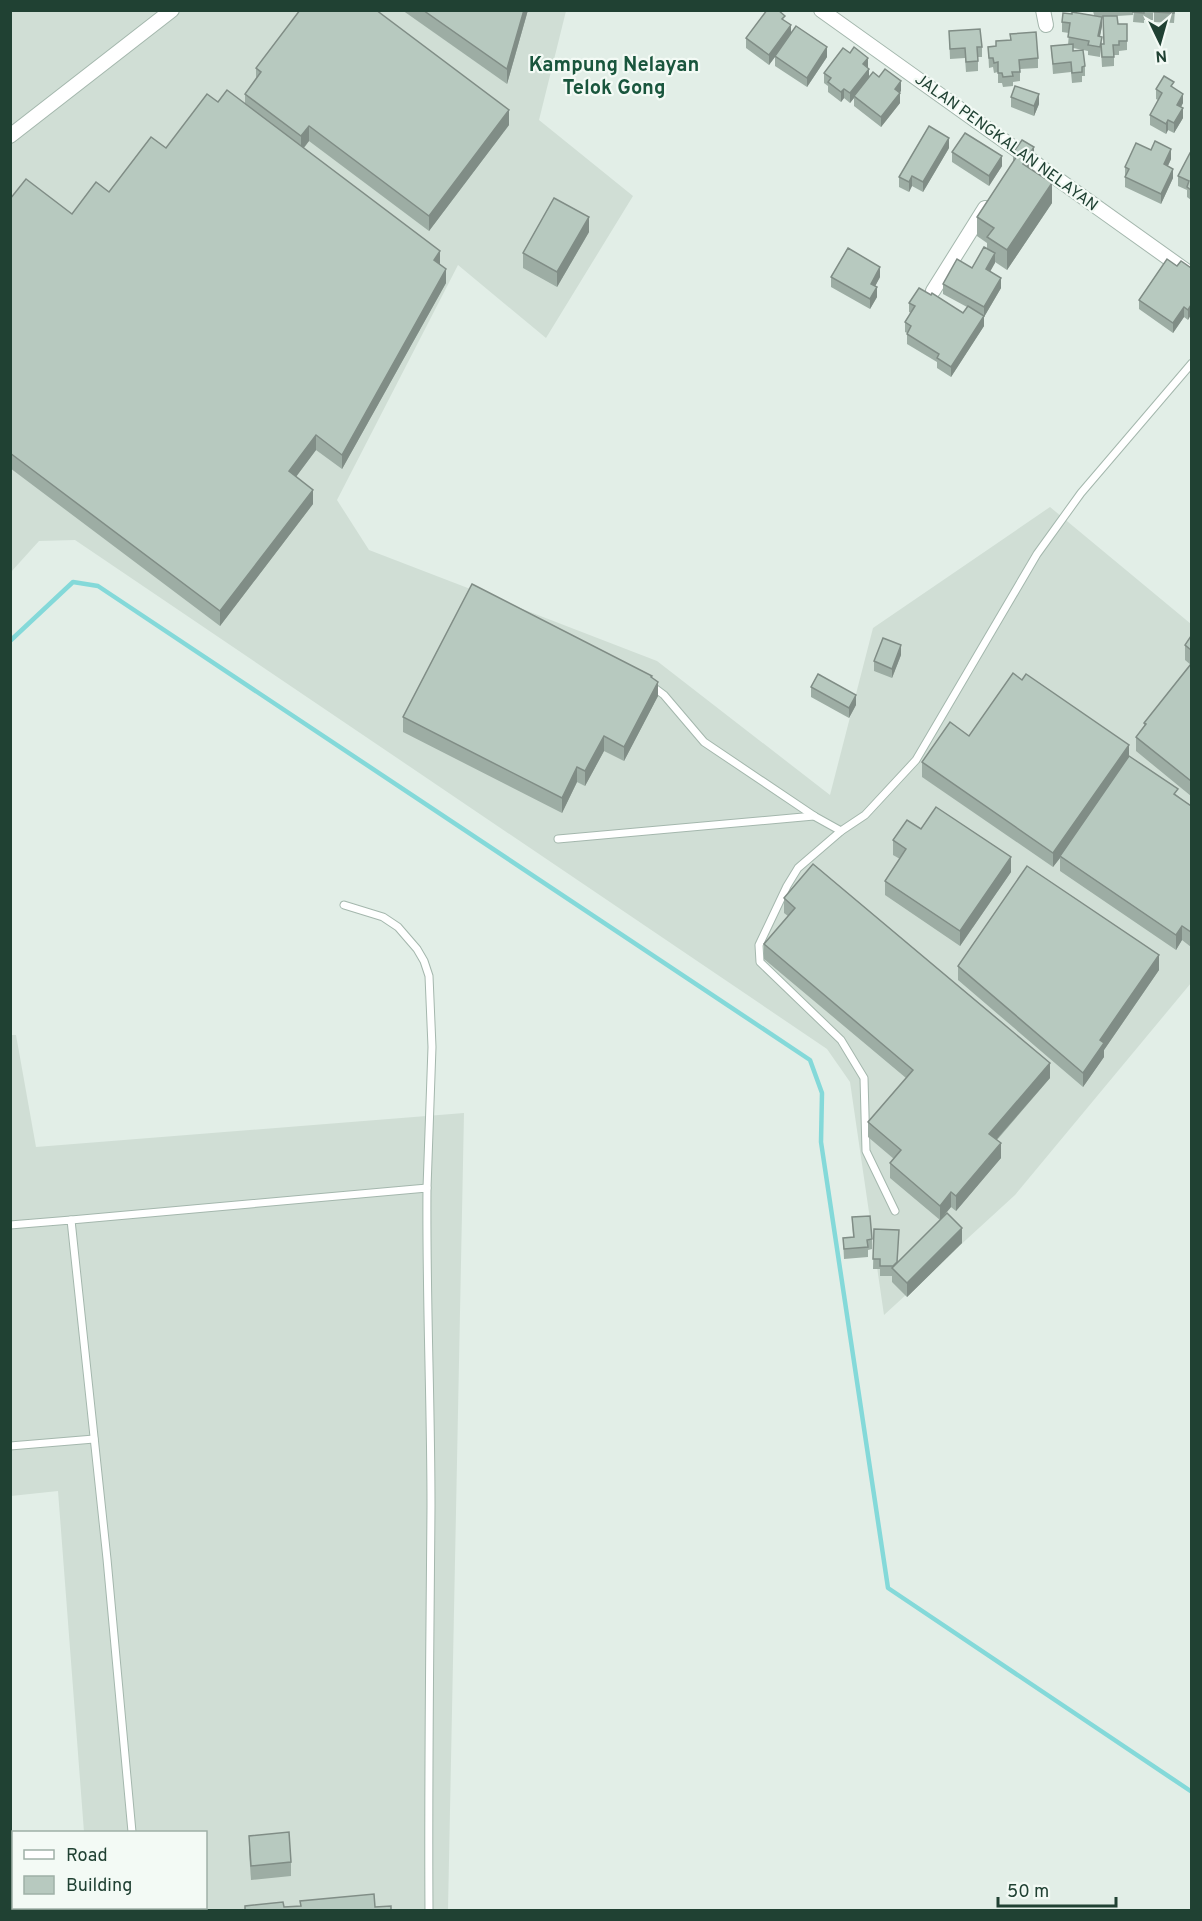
<svg xmlns="http://www.w3.org/2000/svg" width="1202" height="1921" viewBox="0 0 1202 1921" font-family="Overpass,sans-serif">
<style>
.built{fill:#d0ded5}
.lines{fill:none;stroke-linecap:round;stroke-linejoin:round}
.stream{stroke:#84d9d9;stroke-width:4.5}
.lane-casing{stroke:#a4b7ad;stroke-width:9}
.street-casing{stroke:#a4b7ad;stroke-width:16}
.lane{stroke:#fff;stroke-width:7}
.street{stroke:#fff;stroke-width:14}
.wall{fill:#9dada4;fill-rule:evenodd}
.shaded-wall{fill:#808d86}
.building{fill:#b7c9bf;stroke:#808d86;stroke-width:1.5}
.labels{text-anchor:middle;dominant-baseline:central;stroke-width:4.5;stroke-linejoin:round;paint-order:stroke}
.street-label{font-size:16px;fill:#204133;stroke:#f3faf5}
.quarter-label{font-size:20px;font-weight:bold;fill:#19563d;stroke:#f3faf5}
</style>
<rect width="100%" height="100%" fill="#e2eee7"/>
<g class="built">
<path d="M11,11h555l-27,109 94,76 -87,142 -88,-73 -121,235 32,50 288,111 173,134 43,-167 177,-121 141,117v359l-176,212 -131,120 -34,-233 -23,-33 -752,-509 -36,1 -28,31z"/>
<path d="M11,1035h5l20,112 428,-34 -16,797h-358v-2h116v-76h-122l-26,-341 -47,5z"/>
</g>
<g class="lines">
<path class="stream" d="M10,641l63,-59 25,4 712,474 12,33 -1,49 67,446 304,204"/>
<defs>
<g id="lane">
<path d="M652,686l12,9 40,47 110,74 27,15"/>
<path d="M558,839l256,-23"/>
<path d="M344,905l39,12 15,10 19,22 7,12 5,15 3,71 -5,141"/>
<path d="M895,1211l-29,-60 -2,-73 -23,-38 -81,-78 -1,-17 28,-59 11,-18 43,-37 24,-16 51,-55 121,-206 44,-61 111,-130"/>
<path d="M71,1220l356,-32c-1,106 4,212 4,318 -1,135 -3,270 -2,404"/>
<path d="M10,1225l61,-5 36,339 25,273"/>
<path d="M10,1446l84,-7"/>
<path d="M139,1908v2"/>
</g>
<g id="street">
<path d="M821,10l371,265"/>
<path d="M1043,10l3,15"/>
<path d="M10,136l162,-126"/>
<path d="M933,291l52,-83"/>
</g>
</defs>
<use href="#lane" class="lane-casing"/>
<use href="#street" class="street-casing"/>
<use href="#lane" class="lane"/>
<use href="#street" class="street"/>
</g>
<g class="wall">
<path d="M402,10h126l-21,74z"/>
<path d="M1083,10h50v5l-16,1 1,8 9,17v9l-8,1v4h-5v11l-12,1 -1,-18 -1,8 -12,-2v-4l-15,-3v3l12,15v10h-3v6l-10,1 -1,-11 -18,2 -2,-28 17,-1 1,-12 -7,-1v-10l10,-8 22,1 -1,-4 -10,1zM1103,17l1,27h-2l-2,-8 2,-10v-8z"/>
<path d="M1134,10h19v10h-9v3l-11,-1z"/>
<path d="M1154,10h21l-1,13 -20,-1z"/>
<path d="M785,21l6,13 36,23 -20,30 -32,-21v-10l3,-3 -9,12 -23,-17v-10z"/>
<path d="M949,31l33,16v10h-4v14l-12,1 -1,-14 -15,1z"/>
<path d="M1010,34l28,24v10l-18,1v12l-7,1v4l-10,1 -1,-4h-4v-11l-4,1 -1,-6 -4,1 -1,-21 8,-1 14,-6z"/>
<path d="M256,68l253,57 -80,106 -120,-90 -5,7 136,116 6,19 -104,186 -26,-19 -20,27 17,27 -93,122 -210,-158v-269l62,15 37,-22 57,-44 52,-46 27,2v-10l11,-15z"/>
<path d="M868,68l1,8 32,15 -2,1 1,11 -19,24 -27,-21v-8l-4,5 -6,-5 -3,4 -13,-10v-6l-4,-3v-10z"/>
<path d="M1174,88l9,15 -2,4 2,11 -9,15 -6,-3 -2,4 -16,-9v-10l8,-15 -2,-1v-10z"/>
<path d="M1011,97l28,7 -5,12 -23,-9z"/>
<path d="M949,148l-26,44 -11,-6 -3,6 -10,-5v-10z"/>
<path d="M952,152l50,14 -13,20 -37,-24z"/>
<path d="M1013,153l21,14 -2,3 20,33 -45,67 -12,-8 -5,9 11,17 -17,29v9l-33,51 -14,-9v-6l-30,-18v-11l-2,-1v-10l6,-9 -2,-1v-9l22,-8 32,18 4,-6 -24,-13v-10l29,-16 15,-19v-6l-10,-7v-19l36,-54z"/>
<path d="M1191,154v46l-4,-3v-7l-9,-4v-10z"/>
<path d="M1171,159l-3,7 5,12 -12,26 -36,-17v-20z"/>
<path d="M589,232l-32,55 -34,-19v-15z"/>
<path d="M1177,266l14,2 -3,52 -4,-3 -11,16 -34,-24v-9z"/>
<path d="M831,277h49l-5,9 2,11 -7,12 -39,-22z"/>
<path d="M1191,636v160l-55,-45v-14l8,-11v-3l47,-58 -6,-5v-15z"/>
<path d="M901,655l-9,23 -18,-7v-10z"/>
<path d="M652,678l6,18 -34,65 -20,-10 -19,35 -8,-4 -15,31 -159,-81v-15z"/>
<path d="M811,687l45,18 -7,13 -38,-21z"/>
<path d="M969,736l160,20 49,40 13,10v141l-9,-7 -6,10 -116,-79v-13l-7,9 -131,-90v-15z"/>
<path d="M921,829l90,43 -51,74 -75,-51v-14l15,-22 -7,-4v-15z"/>
<path d="M784,898l266,180 -53,62 4,18 -45,53 -5,-4 -9,11 20,25 -55,54 -15,-15v-6h-12v-7h-7l1,-40 24,33 42,-42 -50,-42v-15l4,-4 -26,-22v-15l38,-44 -142,-119v-15l24,-28 -4,-3z"/>
<path d="M958,966l201,4 -55,80v7l-21,30 -125,-107z"/>
<path d="M852,1217l20,22v10l-4,1v7l-24,2 -1,-21 10,-1z"/>
<path d="M249,1836l42,26v14l-40,4 -2,-29z"/>
<path d="M162,1908h39v2l-38,1z"/>
</g>
<g class="shaded-wall">
<path d="M524,10h4l-21,74v-15z"/>
<path d="M1102,17v9l-4,20v-10z"/>
<path d="M791,25v10l-22,30v-10z"/>
<path d="M827,47v10l-20,30v-9z"/>
<path d="M868,58v10l-5,-4z"/>
<path d="M869,69v10l-15,17v2l-4,5v-10z"/>
<path d="M901,81v10l-6,8v-10z"/>
<path d="M844,89v9l-3,4v-10z"/>
<path d="M900,93v10l-19,24v-10z"/>
<path d="M1039,94v10l-5,12v-10z"/>
<path d="M1183,94v9l-6,11v-9z"/>
<path d="M1183,108v10l-9,15v-10z"/>
<path d="M509,110v15l-80,106v-15z"/>
<path d="M1168,120v10l-2,4v-10z"/>
<path d="M309,126v15l-8,10v-15z"/>
<path d="M949,138v10l-26,44v-10z"/>
<path d="M1034,147v20l-11,17v-20z"/>
<path d="M1171,149v10l-7,15v-10z"/>
<path d="M1002,156v10l-13,20v-10z"/>
<path d="M1173,169v9l-12,26v-10z"/>
<path d="M912,176v10l-3,6v-10z"/>
<path d="M1052,183v20l-45,67v-20z"/>
<path d="M589,217v15l-32,55v-15z"/>
<path d="M440,251v15l-6,-6z"/>
<path d="M995,253v10l-9,16v-10z"/>
<path d="M880,267v10l-9,17v-10z"/>
<path d="M446,269v14l-104,186v-14z"/>
<path d="M1001,278v10l-17,29v-10z"/>
<path d="M877,287v10l-7,12v-10z"/>
<path d="M1191,305v10l-3,5v-10z"/>
<path d="M1184,307v10l-11,16v-10z"/>
<path d="M984,316v10l-33,51v-10z"/>
<path d="M316,435v15l-27,36v-15z"/>
<path d="M313,490v14l-93,122v-15z"/>
<path d="M901,645v10l-9,23v-9z"/>
<path d="M658,682v14l-34,65v-14z"/>
<path d="M856,695v10l-7,13v-10z"/>
<path d="M604,736v15l-19,35v-15z"/>
<path d="M1129,745v14l-69,97v2l-7,9v-14z"/>
<path d="M577,767v15l-15,31v-15z"/>
<path d="M1011,857v15l-51,74v-15z"/>
<path d="M1182,926v14l-6,10v-15z"/>
<path d="M1159,955v15l-55,80v7l-21,30v-14l17,-33z"/>
<path d="M1050,1063v15l-61,70v-14z"/>
<path d="M1001,1143v15l-45,53v-15z"/>
<path d="M951,1192v15l-11,13v-14z"/>
<path d="M962,1228v15l-55,54v-14z"/>
</g>
<g class="building">
<path d="M300,10h76l133,100 -80,106 -120,-90 -8,10 -56,-42 16,-22 -5,-4z"/>
<path d="M423,10h101l-17,59z"/>
<path d="M767,10h11l7,6 -3,3 9,6 -22,30 -23,-17z"/>
<path d="M1134,10h10v3l-11,-1z"/>
<path d="M1154,10h20v3l-20,-1z"/>
<path d="M1072,12l30,5 -4,19 4,1 -2,10 -12,-2 1,-4 -21,-4 2,-14 -8,-1 1,-9 9,1z"/>
<path d="M1103,16h14l1,8h9v17h-8v4h-6l1,12h-12l-1,-13h3z"/>
<path d="M796,26l31,21 -20,31 -32,-22z"/>
<path d="M980,29l2,18h-5l1,14 -12,1 -1,-14 -15,1 -1,-18z"/>
<path d="M1036,32l2,26 -19,2 1,12h-8l1,4 -10,1 -1,-4h-4v-11l-4,1 -1,-5h-4l-1,-11 8,-1v-5l15,-1 -1,-6z"/>
<path d="M1073,44v7l10,-1 2,16 -3,1v5l-10,1 -1,-11 -18,2 -2,-18z"/>
<path d="M854,47l14,11 -5,6 6,5 -19,24 -6,-4 -3,3 -13,-10 3,-4 -7,-5 19,-25 7,5z"/>
<path d="M885,69l16,12 -6,8 5,4 -19,24 -27,-21 19,-24 6,5z"/>
<path d="M1164,76l10,6 -3,4 12,8 -6,11 6,3 -9,15 -6,-3 -2,4 -16,-9 12,-22 -6,-4z"/>
<path d="M1015,86l24,8 -5,12 -23,-9z"/>
<path d="M227,90l213,161 -6,9 12,9 -104,186 -26,-20 -27,36 24,19 -93,121 -210,-158v-254l16,-20 46,35 24,-32 13,10 42,-55 15,11 41,-54 11,8z"/>
<path d="M929,126l20,12 -26,44 -11,-6 -3,6 -10,-5z"/>
<path d="M965,133l37,23 -13,20 -37,-24z"/>
<path d="M1022,140l12,7 -11,17 29,19 -45,67 -20,-13 7,-9 -17,-11 40,-61 -4,-3z"/>
<path d="M1155,141l16,8 -7,15 9,5 -12,25 -36,-17 4,-8 -4,-2 11,-24 15,7z"/>
<path d="M1190,153l1,1v36l-4,-3 2,-6 -11,-5z"/>
<path d="M554,198l35,19 -32,55 -34,-19z"/>
<path d="M984,247l11,6 -9,16 15,9 -17,29 -41,-23 14,-25 15,9z"/>
<path d="M848,248l32,19 -9,17 6,3 -7,12 -39,-22z"/>
<path d="M1167,259l10,7 4,-5 10,7v37l-3,5 -4,-3 -11,16 -34,-23z"/>
<path d="M919,288l12,7 1,-2 31,20 5,-7 16,10 -33,51 -14,-9 2,-4 -32,-20 4,-8 -6,-4 10,-16 -6,-3z"/>
<path d="M472,584l180,92 -1,1 7,5 -34,65 -20,-11 -19,35 -8,-4 -15,31 -159,-81z"/>
<path d="M1191,636v14l-6,-5z"/>
<path d="M883,638l18,7 -9,24 -18,-8z"/>
<path d="M1191,664v117l-55,-44 10,-13 -2,-1z"/>
<path d="M1013,673l9,7 4,-6 103,71 -76,108 -131,-91 28,-40 19,14z"/>
<path d="M818,674l38,21 -7,13 -38,-21z"/>
<path d="M1129,756l49,33 -4,5 17,12v126l-9,-6 -6,9 -116,-79z"/>
<path d="M936,807l75,50 -51,74 -75,-50 21,-32 -13,-9 14,-20 14,9z"/>
<path d="M813,864l237,199 -61,71 12,9 -45,53 -5,-4 -11,14 -50,-43 11,-13 -33,-28 45,-52 -149,-126 31,-36 -11,-10z"/>
<path d="M1027,866l132,89 -59,85 4,3 -21,30 -125,-107z"/>
<path d="M947,1213l15,15 -55,55 -15,-15z"/>
<path d="M870,1216l2,23 -5,1 1,7 -24,2 -1,-11 11,-1 -2,-20z"/>
<path d="M874,1229l25,1 -2,32 -4,4h-13v-7h-7z"/>
<path d="M289,1832l2,30 -40,4 -2,-30z"/>
<path d="M374,1894l1,13 16,-1v5h-146v-5l38,-4 1,5 17,-1 -1,-5z"/>
</g>
<g class="labels">
<g class="street-label">
<text transform="translate(1006 143) rotate(36)">JALAN PENGKALAN NELAYAN</text>
</g>
<g class="quarter-label">
<text x="614" y="66">Kampung Nelayan<tspan x="614" dy="23">Telok Gong</tspan></text>
</g>
</g>
<rect width="1202" height="1921" fill="none" stroke="#204133" stroke-width="24"/>
<rect x="12" y="1831" width="195" height="78" fill="#f3faf5" stroke="#9fb0a7" stroke-width="1.5"/>
<rect x="24" y="1850" width="30" height="9" fill="#ffffff" stroke="#9fb0a7" stroke-width="1.5"/>
<text x="66" y="1861" font-size="18" fill="#204133">Road</text>
<rect x="24" y="1876" width="30" height="18" fill="#b7c9bf" stroke="#9fb0a7" stroke-width="1.5"/>
<text x="66" y="1891" font-size="18" fill="#204133">Building</text>
<g transform="translate(1160 42) rotate(175)" stroke="#f3faf5" stroke-width="4.5" paint-order="stroke">
<path d="M0-4.5L10 22L0 15L-10 22Z" fill="#204133"/>
<text y="-9" font-size="16" font-weight="bold" text-anchor="middle" fill="#204133">N</text>
</g>
<path d="M998 1897v9h118v-9" fill="none" stroke="#204133" stroke-width="3"/>
<text x="1007" y="1897" font-size="18" fill="#204133" stroke="#f3faf5" stroke-width="4.5" paint-order="stroke">50 m</text>
</svg>
